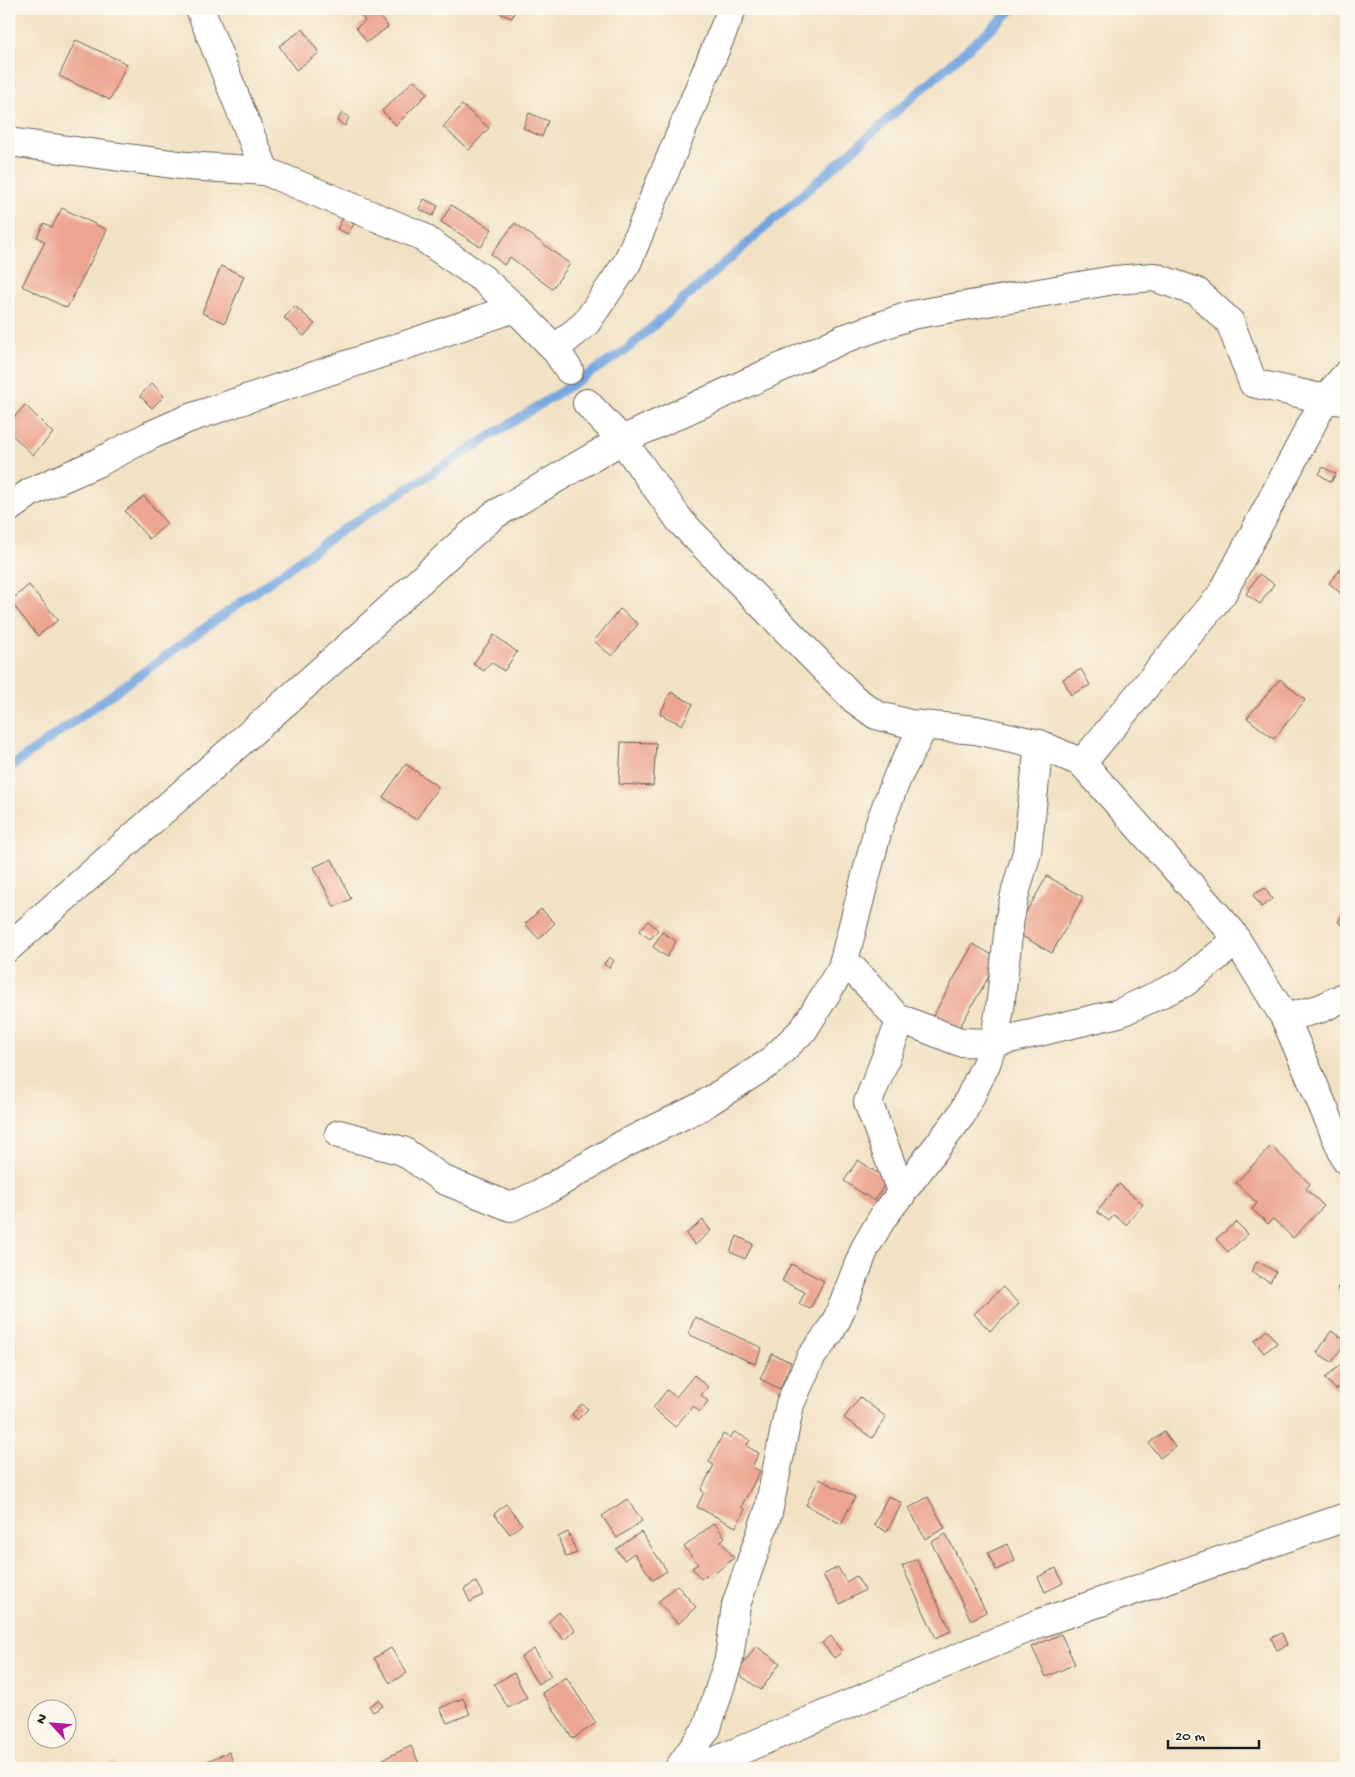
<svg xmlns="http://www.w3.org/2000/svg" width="1355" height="1777" viewBox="0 0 1355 1777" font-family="'Gochi Hand',sans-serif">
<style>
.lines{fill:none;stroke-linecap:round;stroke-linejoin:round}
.stream{stroke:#75a5df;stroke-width:9}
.building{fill:#eca590}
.minor-casing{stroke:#676157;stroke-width:30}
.minor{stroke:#fff;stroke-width:28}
</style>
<rect width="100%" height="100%" fill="#fbf7ec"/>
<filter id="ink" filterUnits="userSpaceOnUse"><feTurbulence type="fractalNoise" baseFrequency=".02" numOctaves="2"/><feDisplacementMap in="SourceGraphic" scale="10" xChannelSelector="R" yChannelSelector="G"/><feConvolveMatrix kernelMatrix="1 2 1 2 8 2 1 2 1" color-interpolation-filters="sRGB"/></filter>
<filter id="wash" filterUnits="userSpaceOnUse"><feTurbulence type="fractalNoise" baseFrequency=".0096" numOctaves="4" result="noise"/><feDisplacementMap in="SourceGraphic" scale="20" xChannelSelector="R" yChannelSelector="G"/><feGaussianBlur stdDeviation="1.12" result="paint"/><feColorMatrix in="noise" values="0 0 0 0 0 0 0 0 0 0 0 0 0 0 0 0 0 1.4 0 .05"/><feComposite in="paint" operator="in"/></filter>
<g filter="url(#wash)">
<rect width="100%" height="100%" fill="#f2e2c4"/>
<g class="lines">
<path class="stream" d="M9,768l336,-240 280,-177 388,-342"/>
</g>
<g id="blocks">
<g class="building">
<path d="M363,9h12l13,18 -21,15 -11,-14 9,-7 -7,-9z"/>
<path d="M503,9h13l-4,9 -11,-4z"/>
<path d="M303,29l16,24 -23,17 -17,-24z"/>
<path d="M76,40l51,24 -17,36 -51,-24z"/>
<path d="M414,80l14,13 -32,32 -14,-14z"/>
<path d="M462,105l27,23 -20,22 -26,-23z"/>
<path d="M342,113l7,4 -4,9 -8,-5z"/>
<path d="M529,113l19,8 -6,16 -19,-9z"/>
<path d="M424,199l14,7 -5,10 -14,-7z"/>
<path d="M451,205l41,24 -11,18 -40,-25z"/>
<path d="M62,208l45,22 -40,78 -45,-22 23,-44 -8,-5 7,-14 8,4z"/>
<path d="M343,218l11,6 -6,10 -11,-5z"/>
<path d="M515,223l55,41 -18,25 -42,-32 -6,8 -13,-11z"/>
<path d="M221,266l23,10 -19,47 -23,-10z"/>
<path d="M295,306l20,18 -11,12 -20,-18z"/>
<path d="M152,383l12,13 -12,12 -12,-12z"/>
<path d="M25,405l28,28 -20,22 -24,-23v-9z"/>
<path d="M1323,467l13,7 -5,8 -12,-8z"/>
<path d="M144,496l23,28 -18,15 -24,-28z"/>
<path d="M1346,563v35l-17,-15z"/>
<path d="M1259,574l15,10 -14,20 -14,-10z"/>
<path d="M29,585l29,35 -20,16 -28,-35z"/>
<path d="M620,609l18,15 -26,32 -18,-15z"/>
<path d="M494,635l23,17 -13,19 -13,-9 -7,9 -11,-7z"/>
<path d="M1081,669l9,16 -19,10 -8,-16z"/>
<path d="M1280,679l25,21 -31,39 -27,-21z"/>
<path d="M671,692l22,12 -11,21 -22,-11z"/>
<path d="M621,742l35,1 -3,43 -34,-2z"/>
<path d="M406,764l32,23 -22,33 -33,-23z"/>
<path d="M332,859l19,40 -17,8 -20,-40z"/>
<path d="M1047,876l36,21 -31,56 -37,-21z"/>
<path d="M1265,888l7,11 -11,8 -8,-12z"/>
<path d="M541,909l14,14 -16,16 -14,-15z"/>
<path d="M1346,910v17l-8,-5z"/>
<path d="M648,921l10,9 -8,9 -11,-8z"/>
<path d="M662,932l14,9 -9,16 -14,-10z"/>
<path d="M973,944l26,15 -41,71 -25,-14z"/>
<path d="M609,957l5,4 -5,7 -5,-4z"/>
<path d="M1271,1146l39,38 -4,5 18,17 -31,32 -20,-19 -5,5 -16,-15 5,-6 -21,-20z"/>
<path d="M858,1160l30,20 -14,21 -30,-20z"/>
<path d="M1119,1184l24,20 -17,21 -12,-10 -5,6 -12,-9z"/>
<path d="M703,1220l8,11 -16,14 -9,-11z"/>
<path d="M1236,1222l12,12 -20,18 -12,-13z"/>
<path d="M737,1236l16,8 -8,15 -15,-7z"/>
<path d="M1257,1261l19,11 -6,10 -19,-10z"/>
<path d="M791,1264l33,17 -14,28 -11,-5 6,-12 -23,-11z"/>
<path d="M1346,1280v20l-9,-12z"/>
<path d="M1003,1287l16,17 -29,27 -16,-17z"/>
<path d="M695,1317l67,31 -7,16 -67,-30z"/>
<path d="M1267,1330l10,13 -13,10 -10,-12z"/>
<path d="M1331,1331l15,10 -14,21 -15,-9z"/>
<path d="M772,1354l19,8 -11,27 -20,-10z"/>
<path d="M1346,1360v20l-10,10 -11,-12z"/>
<path d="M694,1375l14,12 -7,8 7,6 -8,11 -7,-6 -18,21 -22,-19 14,-18 9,7z"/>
<path d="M860,1397l26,20 -14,21 -28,-20z"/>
<path d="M582,1404l6,5 -11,11 -5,-6z"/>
<path d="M734,1432l16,8 -4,6 13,7 -7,14 8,4 -19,36 4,2 -9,18 -39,-20 7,-15 -3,-2 13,-25 -5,-3 14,-28 7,4z"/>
<path d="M1164,1432l11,15 -15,11 -11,-15z"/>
<path d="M819,1479l36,18 -14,27 -35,-19z"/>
<path d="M888,1496l14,7 -15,29 -13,-7z"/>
<path d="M928,1497l17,31 -20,11 -16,-31z"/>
<path d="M627,1499l15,22 -25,17 -15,-22z"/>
<path d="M506,1504l16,20 -12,10 -16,-20z"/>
<path d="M714,1523l11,14 -4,4 13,17 -25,20 -3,-3 -5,4 -9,-11 6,-4 -14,-17z"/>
<path d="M568,1532l9,21 -11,4 -8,-20z"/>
<path d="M641,1532l26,39 -14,9 -19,-27 -10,7 -8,-11z"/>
<path d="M946,1534l40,78 -15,8 -40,-78z"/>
<path d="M1007,1544l8,17 -19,9 -8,-17z"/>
<path d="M917,1559l34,72 -15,7 -34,-72z"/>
<path d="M838,1567l8,15 10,-6 9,14 -25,14 -17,-29z"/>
<path d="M1056,1568l7,15 -18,9 -7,-15z"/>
<path d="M476,1582l7,13 -13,7 -6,-13z"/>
<path d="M677,1585l19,22 -18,17 -20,-22z"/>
<path d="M559,1612l16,18 -11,10 -16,-18z"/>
<path d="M1282,1633l5,12 -10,5 -6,-12z"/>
<path d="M1061,1634l14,30 -29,13 -14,-30z"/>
<path d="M831,1636l11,16 -8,6 -12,-15z"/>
<path d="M756,1646l24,17 -19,27 -24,-17z"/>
<path d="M391,1648l16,25 -17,10 -16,-25z"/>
<path d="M534,1649l17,27 -13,8 -17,-27z"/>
<path d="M514,1673l13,25 -19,10 -14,-24z"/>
<path d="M566,1677l30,46 -23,16 -31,-46z"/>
<path d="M463,1698l7,16 -23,9 -7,-15z"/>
<path d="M379,1700l4,6 -10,6 -4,-6z"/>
<path d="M411,1746l10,22h-34l-4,-9z"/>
<path d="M229,1752l7,16h-46z"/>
<path d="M114,1762l3,6h-14z"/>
</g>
</g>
</g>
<g filter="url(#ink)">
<use href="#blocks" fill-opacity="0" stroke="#676157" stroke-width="1"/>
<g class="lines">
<defs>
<g id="minor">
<path d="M200,9l65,162 154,64 64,44 32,29 40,41 14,21"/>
<path d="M9,142l178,24 78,5"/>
<path d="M555,349l31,-26 41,-60 105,-254"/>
<path d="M587,403l35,37 59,82 173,177 22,16 34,9 66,6 63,14 43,19 149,168 54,87 61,142"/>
<path d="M9,508l22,-16 66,-29 52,-27 38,-17 328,-111"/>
<path d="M1082,763l140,-169 103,-195 21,-24"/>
<path d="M9,947l340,-301 110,-101 35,-30 128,-75 221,-101 69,-24 202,-35 40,-3 43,15 33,30 23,61 72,16 21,2"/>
<path d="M844,960l31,32 21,25 64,25 33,1 126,-30 65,-30 52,-42"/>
<path d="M1285,1018l37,-10 24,-12"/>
<path d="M901,1020l-33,82 34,92"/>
<path d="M339,1134l64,17 41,29 67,27 36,-17 77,-46 76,-37 69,-44 35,-34 38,-61 37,-143 18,-47 27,-52"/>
<path d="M679,1768l28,-40 22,-69 7,-54 32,-92 22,-109 21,-47 19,-25 8,-15 27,-69 18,-31 79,-103 24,-50 9,-27 5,-29 10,-91 6,-27 11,-38 12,-108"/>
<path d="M699,1768l341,-145 306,-106"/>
</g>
</defs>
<use href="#minor" class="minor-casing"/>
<use href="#minor" class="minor"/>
</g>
</g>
<rect width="1355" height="1777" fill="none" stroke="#fbf7ec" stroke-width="30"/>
<g transform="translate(52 1724) rotate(296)"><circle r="24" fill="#fbf7ec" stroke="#a29f99"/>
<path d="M0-4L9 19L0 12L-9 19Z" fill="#b5179e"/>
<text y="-8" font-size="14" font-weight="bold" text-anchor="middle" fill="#1c1c1c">N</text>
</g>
<path d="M1168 1740v8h91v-8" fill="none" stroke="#1c1c1c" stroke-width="2.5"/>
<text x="1175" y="1740" font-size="15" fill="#1c1c1c" stroke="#fbf7ec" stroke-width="4" paint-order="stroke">20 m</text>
</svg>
